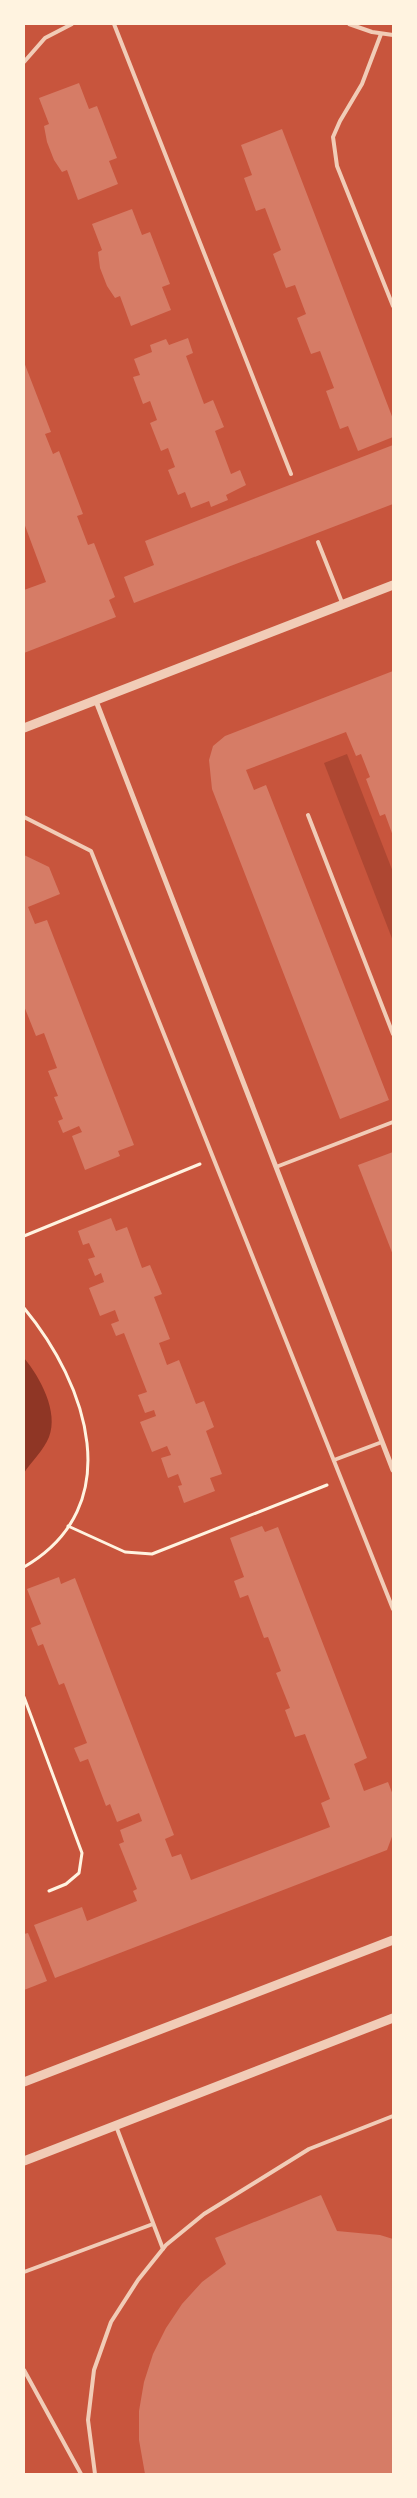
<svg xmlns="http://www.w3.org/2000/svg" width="417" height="2498" viewBox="0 0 417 2498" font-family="'Archivo Narrow',sans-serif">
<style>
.green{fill:#ae4732}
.water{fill:#8f3625}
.building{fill:#d67c66}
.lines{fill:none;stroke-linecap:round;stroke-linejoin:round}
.path{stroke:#fff3e0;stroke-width:3}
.service{stroke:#f1ccb7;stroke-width:4}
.minor{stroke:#f1ccb7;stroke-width:5}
.tertiary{stroke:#f1ccb7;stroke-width:9}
</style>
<rect width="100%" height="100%" fill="#c8553d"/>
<path class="green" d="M347,754l46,118v69l-69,-178z"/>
<path class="water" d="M24,1358c16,19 35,54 25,79 -5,13 -18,25 -25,36z"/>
<g class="building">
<path d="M79,83l10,26 8,-3 20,52 -8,3 9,23 -40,16 -11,-30 -5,2 -8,-12 -7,-18 -3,-16 5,-2 -10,-26z"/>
<path d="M282,129l111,290v18l-35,14 -10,-25 -8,3 -14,-38 8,-3 -14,-37 -9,3 -14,-36 9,-4 -11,-29 -9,3 -13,-34 8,-4 -16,-42 -9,3 -12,-33 8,-3 -11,-30z"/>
<path d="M132,209l10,26 8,-3 20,52 -8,3 9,23 -40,16 -11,-30 -5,2 -8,-12 -7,-18 -2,-16 4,-2 -10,-26z"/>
<path d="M188,338l5,15 -7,3 18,48 9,-4 11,27 -9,4 16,43 9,-4 6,15 -20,10 2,5 -17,7 -2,-6 -18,7 -6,-16 -7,3 -10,-25 7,-3 -7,-19 -7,3 -11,-28 7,-3 -7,-19 -7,3 -10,-27 7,-2 -6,-16 18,-7 -2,-7 16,-6 3,6z"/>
<path d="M24,362l27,70 -6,2 8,20 6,-3 24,63 -6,2 11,29 6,-2 21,54 -6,3 7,17 -92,36v-63l22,-8 -22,-59z"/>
<path d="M393,445v59l-259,99 -10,-26 30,-12 -9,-24z"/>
<path d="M393,671v165l-8,-22 -5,2 -14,-37 4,-2 -9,-23 -5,2 -10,-24 -100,38 8,20 12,-5 123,315 -49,19 -128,-330 -3,-29 4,-14 12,-10z"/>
<path d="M24,855l25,12 11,27 -32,13 7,17 12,-4 87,225 -16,6 2,5 -35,14 -13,-34 10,-4 -3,-6 -16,7 -5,-12 5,-2 -9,-22 4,-1 -10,-25 9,-3 -13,-35 -8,3 -12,-30z"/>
<path d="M393,1152v103l-35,-90z"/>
<path d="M111,1218l5,13 11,-4 15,41 8,-3 12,29 -8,3 16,42 -11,4 8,22 12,-5 17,44 8,-3 10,26 -8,4 16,43 -12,4 5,13 -31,12 -6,-17 4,-1 -4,-11 -10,4 -7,-20 10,-3 -4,-9 -15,6 -12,-30 16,-6 -2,-6 -9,3 -7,-18 9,-3 -23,-59 -8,3 -5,-12 8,-3 -4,-11 -15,6 -11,-28 15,-6 -3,-9 -6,3 -7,-17 7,-2 -6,-14 -6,2 -5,-14z"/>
<path d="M262,1526l3,6 13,-5 89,231 -13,6 10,27 24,-9 5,13v39l-6,16 -332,128 -21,-53 48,-18 5,14 50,-20 -4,-10 4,-2 -18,-45 5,-2 -4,-12 22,-9 -3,-8 -22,9 -7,-18 -4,2 -18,-47 -8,3 -6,-14 13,-5 -23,-60 -5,2 -16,-41 -5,2 -7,-18 10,-4 -14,-35 32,-12 2,7 14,-6 99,257 -9,4 7,18 9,-3 10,26 139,-53 -9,-24 9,-4 -25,-65 -10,3 -10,-27 5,-2 -14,-35 5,-2 -13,-34 -4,1 -16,-43 -8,3 -6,-17 10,-4 -14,-39z"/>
<path d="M28,1933l19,48 -23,9v-56z"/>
<path d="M321,2195l16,36 43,4 13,4v235h-248l-6,-34v-29l5,-29 9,-28 13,-26 16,-24 20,-22 24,-18 -11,-26z"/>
</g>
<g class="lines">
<g class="path">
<path d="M24,1236l176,-72"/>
<path d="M24,1308c63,76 105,198 0,259"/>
<path d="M68,1526l57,26 27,2 175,-69"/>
<path d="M24,1697l58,156 -3,20 -13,11 -17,7"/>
</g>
<g class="service">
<path d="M114,24l177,450"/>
<path d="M349,24l23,8 21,3"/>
<path d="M381,34l-19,50 -22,37 -7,16 4,29 56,140"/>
<path d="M24,62l21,-24 27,-14"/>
<path d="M318,542l25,63"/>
<path d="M308,815l85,219"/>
<path d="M24,817l67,34 302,758"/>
<path d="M276,1167l117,-45"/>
<path d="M334,1460l48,-18"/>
<path d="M116,2126l47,123"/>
<path d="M24,2272l129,-48"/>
<path d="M24,2370l57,104"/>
<path d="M95,2474l-7,-54 6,-50 17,-48 27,-42 28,-35 38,-31 105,-65 84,-33"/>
</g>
<path class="minor" d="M96,701l297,769"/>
<g class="tertiary">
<path d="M24,728l369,-143"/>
<path d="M24,2082l369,-142"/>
<path d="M24,2161l369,-143"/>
</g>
</g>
<rect width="417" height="2498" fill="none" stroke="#fff3e0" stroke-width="50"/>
</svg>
